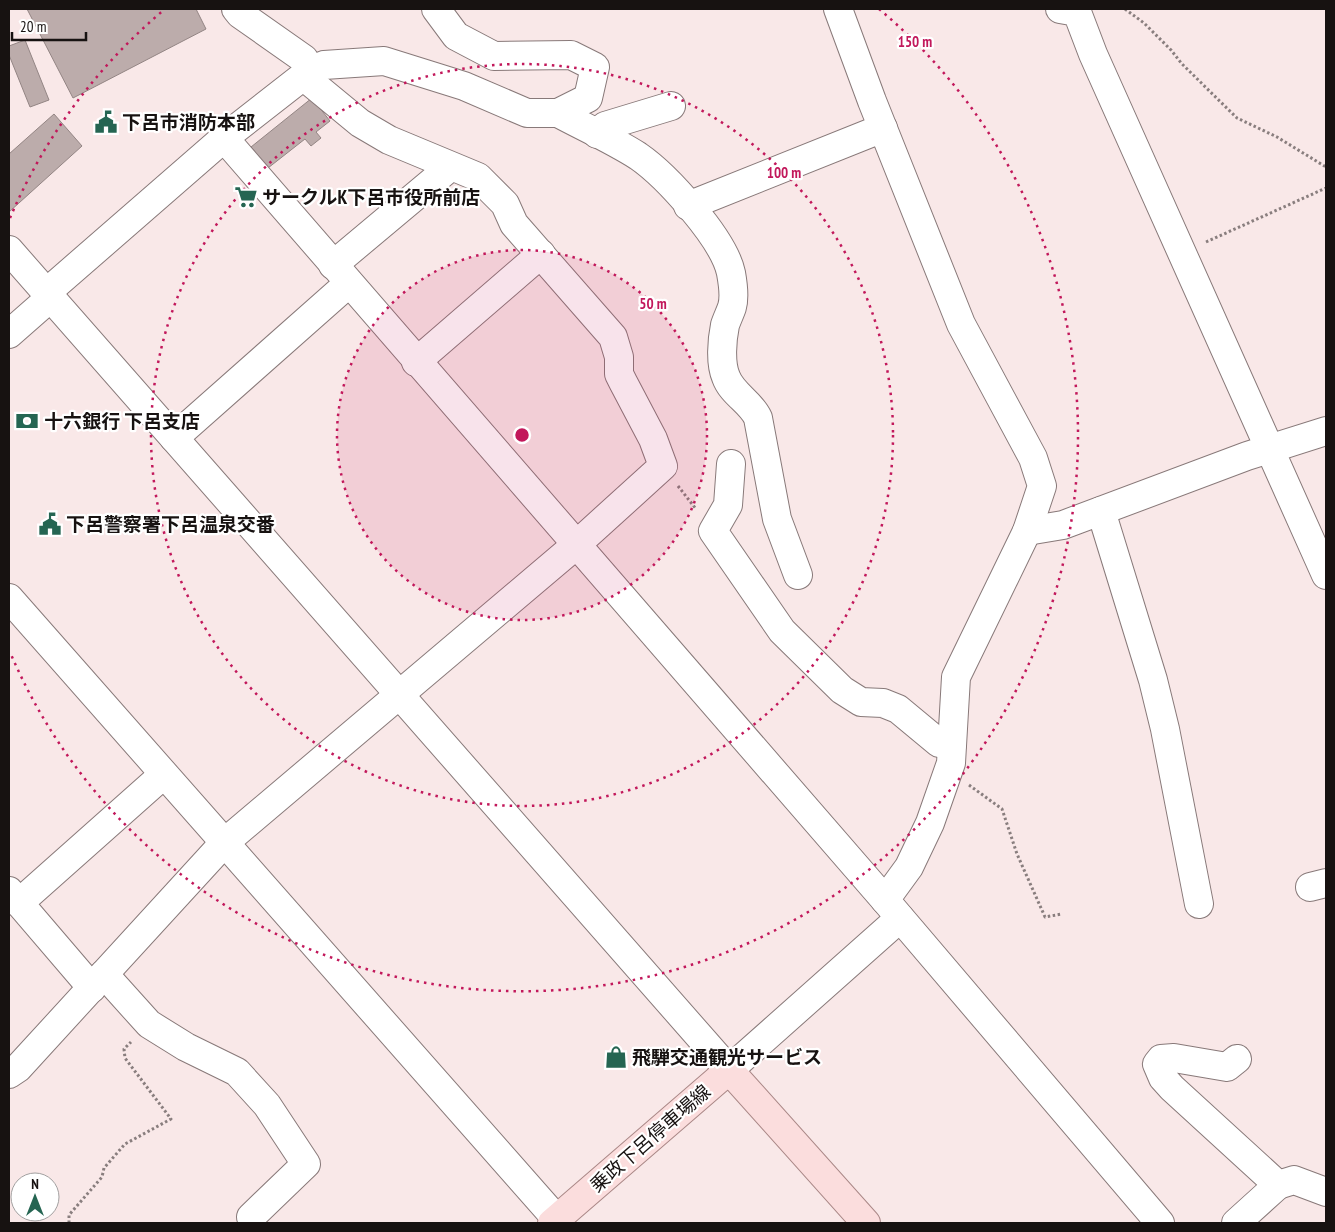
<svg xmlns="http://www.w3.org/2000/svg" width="1335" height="1232" viewBox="0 0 1335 1232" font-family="'PT Sans Narrow','Noto Sans JP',sans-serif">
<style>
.building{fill:#bcacab;stroke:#938584}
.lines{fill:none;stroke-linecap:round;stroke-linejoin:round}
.minor-casing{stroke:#887979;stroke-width:30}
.major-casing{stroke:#aa8887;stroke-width:30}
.path{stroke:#897e7e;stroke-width:3;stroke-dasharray:2.5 2.5;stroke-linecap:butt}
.minor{stroke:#fff;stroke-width:28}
.major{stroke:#fbdddd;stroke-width:28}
.ring{fill:none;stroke:#c2185b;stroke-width:2.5;stroke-dasharray:2.5 5}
.labels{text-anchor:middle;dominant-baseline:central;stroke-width:4.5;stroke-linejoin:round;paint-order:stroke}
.poi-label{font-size:19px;font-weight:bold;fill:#171211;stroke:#fff;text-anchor:start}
.street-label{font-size:19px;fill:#171211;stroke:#fff}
.centre{fill:#c2185b;stroke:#fff;stroke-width:2.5}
.ring-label{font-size:15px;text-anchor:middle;font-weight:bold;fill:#c2185b;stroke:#fff;stroke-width:4.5;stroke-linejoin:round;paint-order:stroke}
</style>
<rect width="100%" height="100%" fill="#f9e8e8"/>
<g class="building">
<path d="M27,9h169l10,20 -133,69z"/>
<path d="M25,40l24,60 -19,7 -21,-52v-9z"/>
<path d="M312,98l18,23 -14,11 5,6 -10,8 -6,-7 -37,29 -17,-21z"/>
<path d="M54,114l28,32 -73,66v-58z"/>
</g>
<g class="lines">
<defs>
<g id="minor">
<path d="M236,9l4,5 64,45 7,11"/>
<path d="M838,9l34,92 89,223 72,134 9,28 -15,45 -71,146 -5,86 -21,60 -21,44 -24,33"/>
<path d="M1060,9l17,3 16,42 233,521"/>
<path d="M558,113c26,14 55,27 80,43 29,20 86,83 93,117 2,11 4,24 1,34 -2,6 -5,12 -7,18 -3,15 -5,38 1,52 6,17 25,25 32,41l19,101 21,56"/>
<path d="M597,134l8,-8 66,-20"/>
<path d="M224,138l661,762 275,323"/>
<path d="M688,206l195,-78"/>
<path d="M9,250l720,820 171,-152"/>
<path d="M333,265l117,-98"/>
<path d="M46,293l178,-155 87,-68 13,-5 60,-4 80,25 63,27h31l30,-15 7,-31 -24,-12 -77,1 -38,-20 -20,-27"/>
<path d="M9,334l41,-36"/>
<path d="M416,362l125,-108"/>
<path d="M174,438l175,-155"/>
<path d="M731,464l-3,41 -15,26 69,100 60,59 19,12 22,1 15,6 41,34 13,1"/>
<path d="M1101,511l52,169 12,49 34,175"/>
<path d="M1027,531l36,-6 184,-69 79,-25"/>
<path d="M9,598l551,625"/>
<path d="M1310,887l16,-4"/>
<path d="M9,891l83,97"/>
<path d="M19,903l144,-128"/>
<path d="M104,974l45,50 37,23 51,25 30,33 39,59 -55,53"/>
<path d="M1237,1059l-10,8 -53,-9 -13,1 -4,5 6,14 9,10 106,97 16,-5 32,12"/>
<path d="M9,1074l9,-6 206,-225 352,-298 87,-79 -10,-27 -30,-57 -4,-8v-17l-6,-20 -99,-113 -9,-20 -27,-27 -89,-37 -29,-17 -57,-47"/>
<path d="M1236,1223l42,-38"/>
</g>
<path id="major" d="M552,1223l177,-153 137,153"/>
</defs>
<use href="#minor" class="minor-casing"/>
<use href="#major" class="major-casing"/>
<g class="path">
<path d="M1125,9l19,14 27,27 11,14 55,54 40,19 49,30"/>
<path d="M1206,242l120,-54"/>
<path d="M678,486l18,23"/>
<path d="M969,785l33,24 15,45 28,63 17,-3"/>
<path d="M69,1223v-8l33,-38 2,-9 21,-24 46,-25 -46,-61 -1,-9 7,-7"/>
</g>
<use href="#minor" class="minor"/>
<use href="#major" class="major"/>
</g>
<circle cx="522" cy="435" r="185" fill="#c2185b" fill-opacity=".12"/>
<g class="ring">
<circle cx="522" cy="435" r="185"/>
<circle cx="522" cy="435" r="371"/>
<path d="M10 218A556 556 0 0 1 165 9M879 9A556 556 0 1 1 10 652"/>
</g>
<defs>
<symbol id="civic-bare" viewBox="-9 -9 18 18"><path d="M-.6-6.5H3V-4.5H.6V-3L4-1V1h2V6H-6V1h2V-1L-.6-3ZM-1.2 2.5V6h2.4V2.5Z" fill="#256552" stroke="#fff" stroke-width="2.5" paint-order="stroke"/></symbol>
<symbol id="supermarket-bare" viewBox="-9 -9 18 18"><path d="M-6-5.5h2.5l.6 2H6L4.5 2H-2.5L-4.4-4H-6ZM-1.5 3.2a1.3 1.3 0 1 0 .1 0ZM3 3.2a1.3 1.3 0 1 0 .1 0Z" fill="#256552" stroke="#fff" stroke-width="2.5" paint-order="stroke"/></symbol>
<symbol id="bank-bare" viewBox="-9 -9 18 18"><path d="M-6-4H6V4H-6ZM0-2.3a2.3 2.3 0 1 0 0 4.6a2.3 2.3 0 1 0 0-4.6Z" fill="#256552" stroke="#fff" stroke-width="2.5" paint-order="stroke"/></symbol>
<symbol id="shop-bare" viewBox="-9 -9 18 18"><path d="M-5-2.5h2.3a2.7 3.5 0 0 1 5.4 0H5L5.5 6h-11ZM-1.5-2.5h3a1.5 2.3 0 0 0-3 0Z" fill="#256552" stroke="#fff" stroke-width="2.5" paint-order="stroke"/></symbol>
</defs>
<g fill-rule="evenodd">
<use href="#civic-bare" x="90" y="106" width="32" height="32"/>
<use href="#supermarket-bare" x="230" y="181" width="32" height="32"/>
<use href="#bank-bare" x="11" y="405" width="32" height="32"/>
<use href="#civic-bare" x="34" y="508" width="32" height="32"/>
<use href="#shop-bare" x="600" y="1041" width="32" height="32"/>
</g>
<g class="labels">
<g class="poi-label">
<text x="122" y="122">下呂市消防本部</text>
<text x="262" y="197">サークルK下呂市役所前店</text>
<text x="44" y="421">十六銀行 下呂支店</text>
<text x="66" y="524">下呂警察署下呂温泉交番</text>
<text x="632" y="1057">飛騨交通観光サービス</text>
</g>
<g class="street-label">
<text transform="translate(650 1138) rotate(-41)">乗政下呂停車場線</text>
</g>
</g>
<circle cx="522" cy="435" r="8" class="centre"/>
<g class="ring-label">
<text x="915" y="47">150 m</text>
<text x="784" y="178">100 m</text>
<text x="653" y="309">50 m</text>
</g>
<rect width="1335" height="1232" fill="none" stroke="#171211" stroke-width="20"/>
<g transform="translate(35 1197)"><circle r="24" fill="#ffffff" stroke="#a2a0a0"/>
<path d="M0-4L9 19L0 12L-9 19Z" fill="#256552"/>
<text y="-8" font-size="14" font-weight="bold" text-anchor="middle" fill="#171211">N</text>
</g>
<path d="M12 32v8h74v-8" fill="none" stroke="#171211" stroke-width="2.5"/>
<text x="20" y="32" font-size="15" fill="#171211" stroke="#ffffff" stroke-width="4" paint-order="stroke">20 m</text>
</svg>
